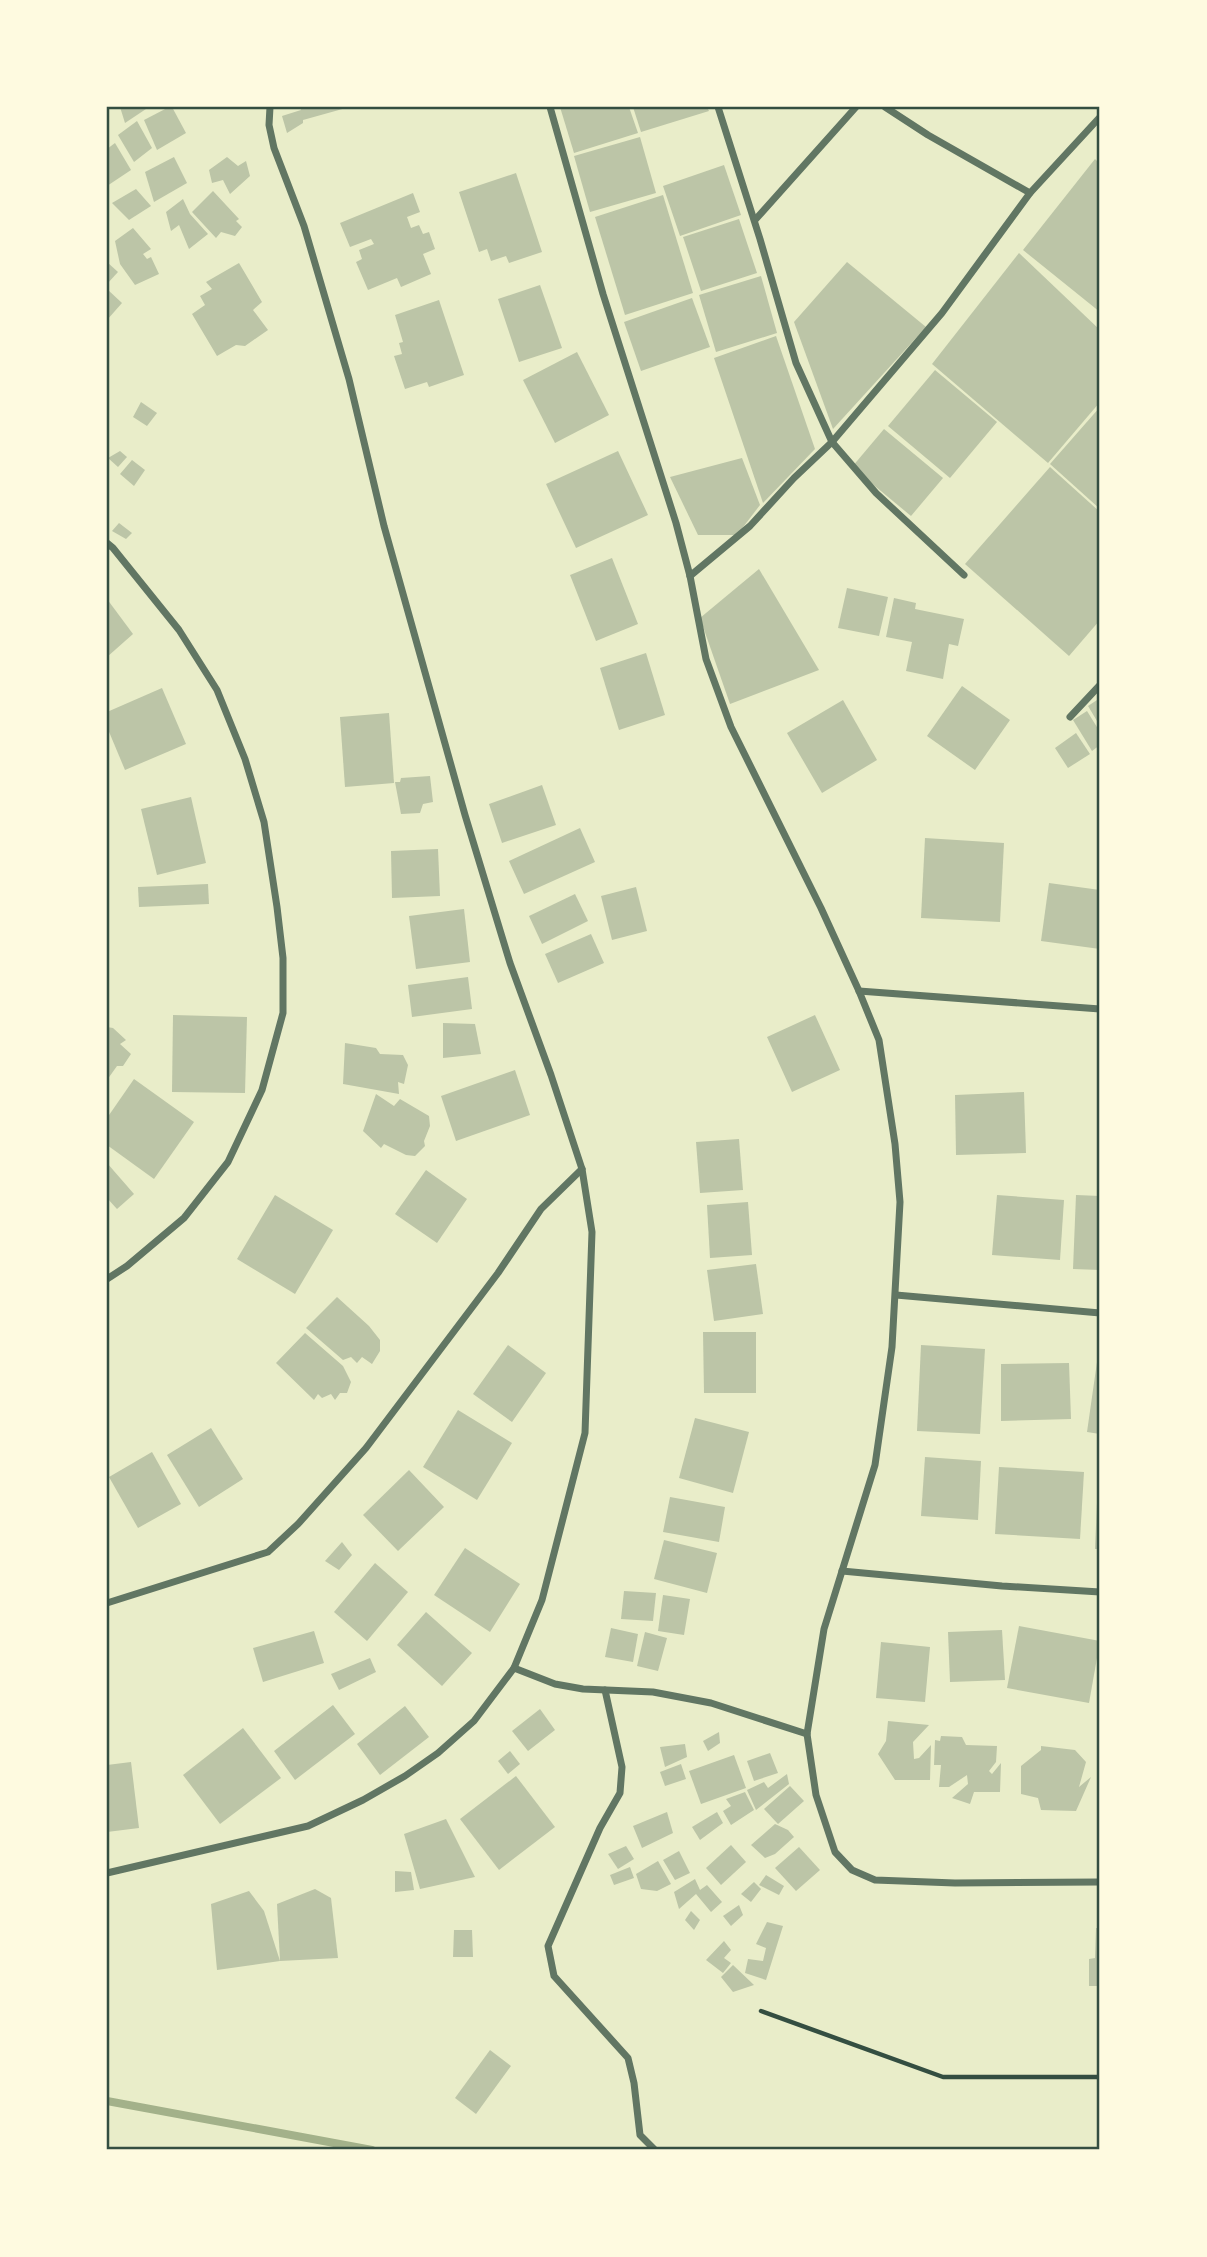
<svg xmlns="http://www.w3.org/2000/svg" width="1207" height="2257" viewBox="0 0 1207 2257" font-family="Helvetica,sans-serif">
<style>
.lines{fill:none;stroke-linecap:round;stroke-linejoin:round}
.stream{stroke:#a3b18a;stroke-width:8}
.building{fill:#bcc5a7}
.path{stroke:#344e41;stroke-width:4.5}
.minor{stroke:#617663;stroke-width:7}
.neatline{fill:none;stroke:#344e41;stroke-width:2.5}
</style>
<rect width="100%" height="100%" fill="#e9edc9"/>
<g class="lines">
<path class="stream" d="M107,2101l265,49"/>
</g>
<g class="building">
<path d="M120,107h29l-24,16z"/>
<path d="M169,107h3l14,26 -29,17 -13,-30z"/>
<path d="M300,107h46v1l-43,12v3l-16,10 -5,-17 19,-6z"/>
<path d="M560,107h69l9,26 -64,20z"/>
<path d="M633,107h74l2,4 -68,21z"/>
<path d="M137,121l15,27 -18,14 -16,-27z"/>
<path d="M640,137l16,56 -66,19 -16,-56z"/>
<path d="M115,143l16,27 -24,16v-37z"/>
<path d="M174,157l13,26 -33,19 -9,-30z"/>
<path d="M227,157l11,9 8,-5 4,15 -20,18 -7,-14 -11,3 -3,-13z"/>
<path d="M1095,159l5,5v148l-77,-62z"/>
<path d="M724,165l17,50 -61,21 -17,-50z"/>
<path d="M516,173l26,79 -33,11 -3,-7 -15,5 -4,-12 -8,3 -20,-60z"/>
<path d="M136,189l15,17 -22,14 -17,-17z"/>
<path d="M213,191l26,28 -3,2 6,6 -7,9 -14,-4 -5,6 -24,-26z"/>
<path d="M413,193l7,19 -13,5 4,11 8,-3 4,9 6,-2 6,17 -12,5 8,20 -30,13 -4,-9 -29,12 -12,-28 6,-3 -3,-9 15,-6 -3,-5 -21,8 -10,-24z"/>
<path d="M663,195l30,98 -68,22 -30,-98z"/>
<path d="M183,199l7,15 18,20 -19,15 -10,-24 -8,6 -5,-19z"/>
<path d="M739,219l18,54 -56,18 -18,-54z"/>
<path d="M133,228l18,21 -8,5 4,5 4,-2 8,17 -24,11 -15,-21 -5,-23z"/>
<path d="M1019,253l81,77v72l-52,61 -116,-99z"/>
<path d="M107,262l11,10 -11,12z"/>
<path d="M847,262l79,65 -93,102 -39,-107z"/>
<path d="M239,263l23,39 -9,8 15,20 -23,16 -9,-1 -19,11 -25,-42 13,-9 -5,-9 12,-7 -6,-7z"/>
<path d="M761,276l16,57 -61,19 -17,-57z"/>
<path d="M540,285l22,63 -43,14 -21,-63z"/>
<path d="M107,289l15,14 -15,17z"/>
<path d="M692,298l18,49 -69,24 -17,-49z"/>
<path d="M439,300l25,75 -35,12 -2,-5 -22,7 -11,-33 8,-2 -3,-11 4,-1 -8,-27z"/>
<path d="M776,336l39,113 -52,54 -49,-145z"/>
<path d="M577,352l32,63 -54,28 -32,-63z"/>
<path d="M935,370l62,52 -47,56 -62,-52z"/>
<path d="M141,402l16,11 -10,13 -14,-9z"/>
<path d="M1100,407v102l-50,-45z"/>
<path d="M884,429l59,49 -32,38 -59,-49z"/>
<path d="M120,451l7,6 -9,10 -10,-9z"/>
<path d="M618,451l30,64 -72,33 -30,-64z"/>
<path d="M742,458l18,47 -23,30h-39l-28,-58z"/>
<path d="M132,460l13,10 -11,16 -14,-12z"/>
<path d="M1050,467l50,45v108l-31,36 -104,-92z"/>
<path d="M119,523l13,10 -6,6 -14,-8z"/>
<path d="M612,558l26,66 -42,17 -26,-66z"/>
<path d="M759,569l60,101 -89,34 -30,-86z"/>
<path d="M847,588l41,9 -9,39 -41,-8z"/>
<path d="M894,598l22,5 -1,6 49,10 -6,27 -9,-2 -6,35 -37,-8 6,-29 -26,-5z"/>
<path d="M107,599l26,35 -26,23z"/>
<path d="M646,653l19,62 -46,15 -19,-62z"/>
<path d="M962,686l48,34 -35,50 -48,-34z"/>
<path d="M162,688l24,56 -61,26 -18,-43v-15z"/>
<path d="M1100,698v28l-12,-20z"/>
<path d="M843,700l34,60 -55,33 -35,-60z"/>
<path d="M1087,711l13,21v13l-8,6 -19,-31z"/>
<path d="M389,713l5,70 -49,4 -5,-70z"/>
<path d="M1076,733l14,21 -22,14 -13,-20z"/>
<path d="M430,776l3,26 -10,2 -3,9 -19,1 -6,-32h5l1,-4z"/>
<path d="M542,785l14,40 -54,18 -13,-39z"/>
<path d="M191,797l15,66 -49,12 -16,-66z"/>
<path d="M580,828l15,34 -71,32 -15,-33z"/>
<path d="M925,838l79,5 -4,79 -79,-4z"/>
<path d="M438,849l2,47 -48,2 -1,-47z"/>
<path d="M1049,883l51,7v59l-59,-8z"/>
<path d="M208,884l1,20 -70,3 -1,-20z"/>
<path d="M636,887l11,44 -35,9 -11,-44z"/>
<path d="M575,894l13,27 -46,23 -13,-28z"/>
<path d="M464,909l6,53 -54,7 -7,-53z"/>
<path d="M591,934l13,29 -46,20 -13,-29z"/>
<path d="M468,977l4,32 -60,8 -4,-32z"/>
<path d="M173,1015l74,2 -2,76 -73,-1z"/>
<path d="M815,1015l25,55 -48,22 -25,-55z"/>
<path d="M443,1023l32,1 6,30 -38,4z"/>
<path d="M107,1027l6,1 13,12 -6,4 11,10 -8,12h-6l-10,14z"/>
<path d="M345,1043l31,5 4,6 23,1 5,10 -4,19 -6,-2 1,12 -56,-10z"/>
<path d="M515,1070l15,45 -74,26 -15,-45z"/>
<path d="M134,1079l60,43 -40,57 -47,-34v-27z"/>
<path d="M1024,1092l2,61 -70,2 -1,-60z"/>
<path d="M376,1094l18,12 6,-7 29,17 1,10 -6,15 1,5 -10,10 -9,-1 -22,-11 -3,4 -18,-17z"/>
<path d="M739,1139l4,51 -43,3 -4,-51z"/>
<path d="M107,1163l27,31 -17,15 -10,-11z"/>
<path d="M426,1170l41,29 -30,44 -42,-29z"/>
<path d="M275,1195l58,35 -38,64 -58,-35z"/>
<path d="M997,1195l67,5 -4,60 -68,-5z"/>
<path d="M1076,1195l24,1v74l-27,-1z"/>
<path d="M748,1202l4,53 -42,3 -3,-53z"/>
<path d="M756,1264l7,50 -49,7 -7,-51z"/>
<path d="M337,1297l32,29 11,14v11l-8,13 -10,-7 -5,6 -6,-6 -8,3 -37,-32z"/>
<path d="M703,1332h53v61h-52z"/>
<path d="M305,1333l38,33 8,16 -4,11h-7l-5,7 -4,-6 -9,4 -4,-4 -4,6 -38,-37z"/>
<path d="M508,1345l38,28 -34,49 -39,-28z"/>
<path d="M921,1345l64,4 -5,85 -63,-3z"/>
<path d="M1097,1362h3v72l-13,-2z"/>
<path d="M1069,1363l2,56 -70,2v-57z"/>
<path d="M458,1410l54,33 -35,57 -54,-33z"/>
<path d="M695,1418l54,14 -16,61 -54,-15z"/>
<path d="M211,1428l32,51 -44,28 -32,-52z"/>
<path d="M152,1452l29,52 -43,24 -29,-51z"/>
<path d="M925,1457l56,4 -3,59 -57,-4z"/>
<path d="M999,1467l85,5 -4,67 -85,-5z"/>
<path d="M409,1470l35,37 -46,44 -35,-36z"/>
<path d="M1098,1479h2v70h-5z"/>
<path d="M670,1497l55,10 -6,35 -56,-10z"/>
<path d="M664,1540l53,13 -10,40 -53,-14z"/>
<path d="M342,1542l10,13 -13,15 -14,-9z"/>
<path d="M465,1548l55,36 -30,48 -56,-37z"/>
<path d="M375,1563l33,29 -41,49 -33,-29z"/>
<path d="M624,1591l32,2 -3,28 -32,-2z"/>
<path d="M663,1595l27,4 -6,36 -26,-4z"/>
<path d="M426,1612l46,41 -30,33 -45,-41z"/>
<path d="M1019,1626l81,15 -11,62 -82,-15z"/>
<path d="M611,1628l27,6 -5,28 -28,-5z"/>
<path d="M1002,1630l3,50 -55,2 -2,-50z"/>
<path d="M314,1631l10,32 -61,19 -10,-34z"/>
<path d="M645,1632l22,6 -9,33 -21,-5z"/>
<path d="M881,1642l49,5 -5,55 -49,-4z"/>
<path d="M370,1658l6,14 -37,18 -8,-16z"/>
<path d="M333,1705l22,29 -60,46 -21,-29z"/>
<path d="M405,1706l24,31 -49,38 -23,-31z"/>
<path d="M540,1709l15,21 -27,21 -16,-20z"/>
<path d="M888,1721l41,4 -16,17 1,17 5,-1 12,-13 -1,35h-35l-17,-26 8,-13z"/>
<path d="M243,1728l38,50 -61,46 -37,-49z"/>
<path d="M719,1732l1,11 -12,8 -5,-10z"/>
<path d="M941,1736l21,1 4,8 31,1 -1,16 -7,9 3,3 9,-11 -1,29h-26l-4,12 -18,-6 16,-14 -1,-9 -18,12h-10l2,-22h-7l1,-25 5,1z"/>
<path d="M685,1744l2,13 -22,10 -5,-20z"/>
<path d="M1041,1746l34,4 11,12 -7,25 12,-10 -15,34 -35,-1 -3,-12 -17,-4v-28l20,-16z"/>
<path d="M510,1751l10,13 -12,10 -10,-13z"/>
<path d="M770,1753l8,20 -24,8 -7,-20z"/>
<path d="M734,1755l12,33 -45,16 -12,-33z"/>
<path d="M131,1762l8,66 -32,4v-67z"/>
<path d="M681,1764l5,15 -21,7 -5,-14z"/>
<path d="M787,1774l2,10 -33,26 -9,-20 17,-8 4,6z"/>
<path d="M516,1776l39,51 -56,43 -39,-51z"/>
<path d="M790,1786l14,15 -26,23 -14,-15z"/>
<path d="M745,1792l9,18 -23,15 -8,-14 8,-5 -5,-7z"/>
<path d="M667,1812l6,21 -31,15 -9,-22z"/>
<path d="M717,1812l6,11 -23,17 -8,-13z"/>
<path d="M446,1819l29,58 -55,12 -16,-55z"/>
<path d="M775,1824l13,6 6,7 -19,17 -10,4 -14,-13z"/>
<path d="M731,1845l15,17 -25,23 -15,-17z"/>
<path d="M626,1846l8,13 -16,10 -10,-15z"/>
<path d="M799,1847l21,23 -24,21 -21,-23z"/>
<path d="M679,1851l11,22 -15,7 -12,-20z"/>
<path d="M658,1861l13,23 -14,7 -16,-2 -5,-15z"/>
<path d="M630,1867l4,11 -20,7 -4,-10z"/>
<path d="M395,1871l16,1 3,18 -19,2z"/>
<path d="M766,1875l18,11 -5,9 -20,-10z"/>
<path d="M695,1879l5,11 7,-5 15,17 -11,10 -15,-18 -17,15 -5,-17z"/>
<path d="M754,1882l7,7 -10,13 -10,-8z"/>
<path d="M315,1889l16,9 7,60 -58,3 -3,-57z"/>
<path d="M249,1891l15,20 16,50 -63,9 -6,-66z"/>
<path d="M739,1905l4,10 -12,11 -8,-10z"/>
<path d="M691,1911l9,9 -6,10 -9,-10z"/>
<path d="M767,1922l16,4 -17,54 -21,-7 3,-14 15,2 3,-13 -10,-4z"/>
<path d="M1096,1928h4v58h-11v-27l6,-1z"/>
<path d="M454,1930h18l1,27h-20z"/>
<path d="M724,1941l7,9 -7,8 7,5 -8,10 -17,-13z"/>
<path d="M733,1965l21,20 -21,7 -12,-15z"/>
<path d="M490,2050l21,16 -35,48 -21,-16z"/>
</g>
<g class="lines">
<path class="path" d="M761,2011l182,66h157"/>
<g class="minor">
<path d="M550,107l53,187 73,229 14,53 16,83 25,68 90,181 38,83 20,49 16,104 5,58 -8,145 -17,118 -51,164 -17,105 9,61 19,57 17,18 23,10 80,3 145,-1"/>
<path d="M718,107l42,132 36,124 36,79 44,51 88,82"/>
<path d="M1030,193l70,-76"/>
<path d="M755,220l101,-113"/>
<path d="M107,543l6,5 66,82 38,60 28,69 19,63 13,85 6,51v55l-21,77 -34,72 -44,56 -57,48 -20,13"/>
<path d="M690,576l60,-50 44,-48 38,-36 110,-129 88,-120 -102,-58 -43,-28"/>
<path d="M1070,717l30,-32"/>
<path d="M859,991l241,18"/>
<path d="M896,1295l204,18"/>
<path d="M842,1571l160,15 98,6"/>
<path d="M107,1603l161,-51 30,-28 68,-76 132,-175 43,-64 41,-40"/>
<path d="M514,1668l41,16 28,5 70,3 58,11 96,31"/>
<path d="M605,1690l17,77 -2,26 -20,35 -52,118 6,30 74,82 6,25 6,52 15,15"/>
<path d="M107,1873l201,-47 55,-26 42,-24 33,-23 36,-32 40,-53 28,-68 43,-167 7,-201 -10,-63 -31,-94 -41,-112 -45,-148 -81,-289 -35,-147 -45,-153 -30,-78 -5,-23 1,-18"/>
</g>
</g>
<rect width="1207" height="2257" fill="none" stroke="#fefae0" stroke-width="217"/>
<rect x="108" y="108" width="990" height="2040" class="neatline"/>
</svg>
